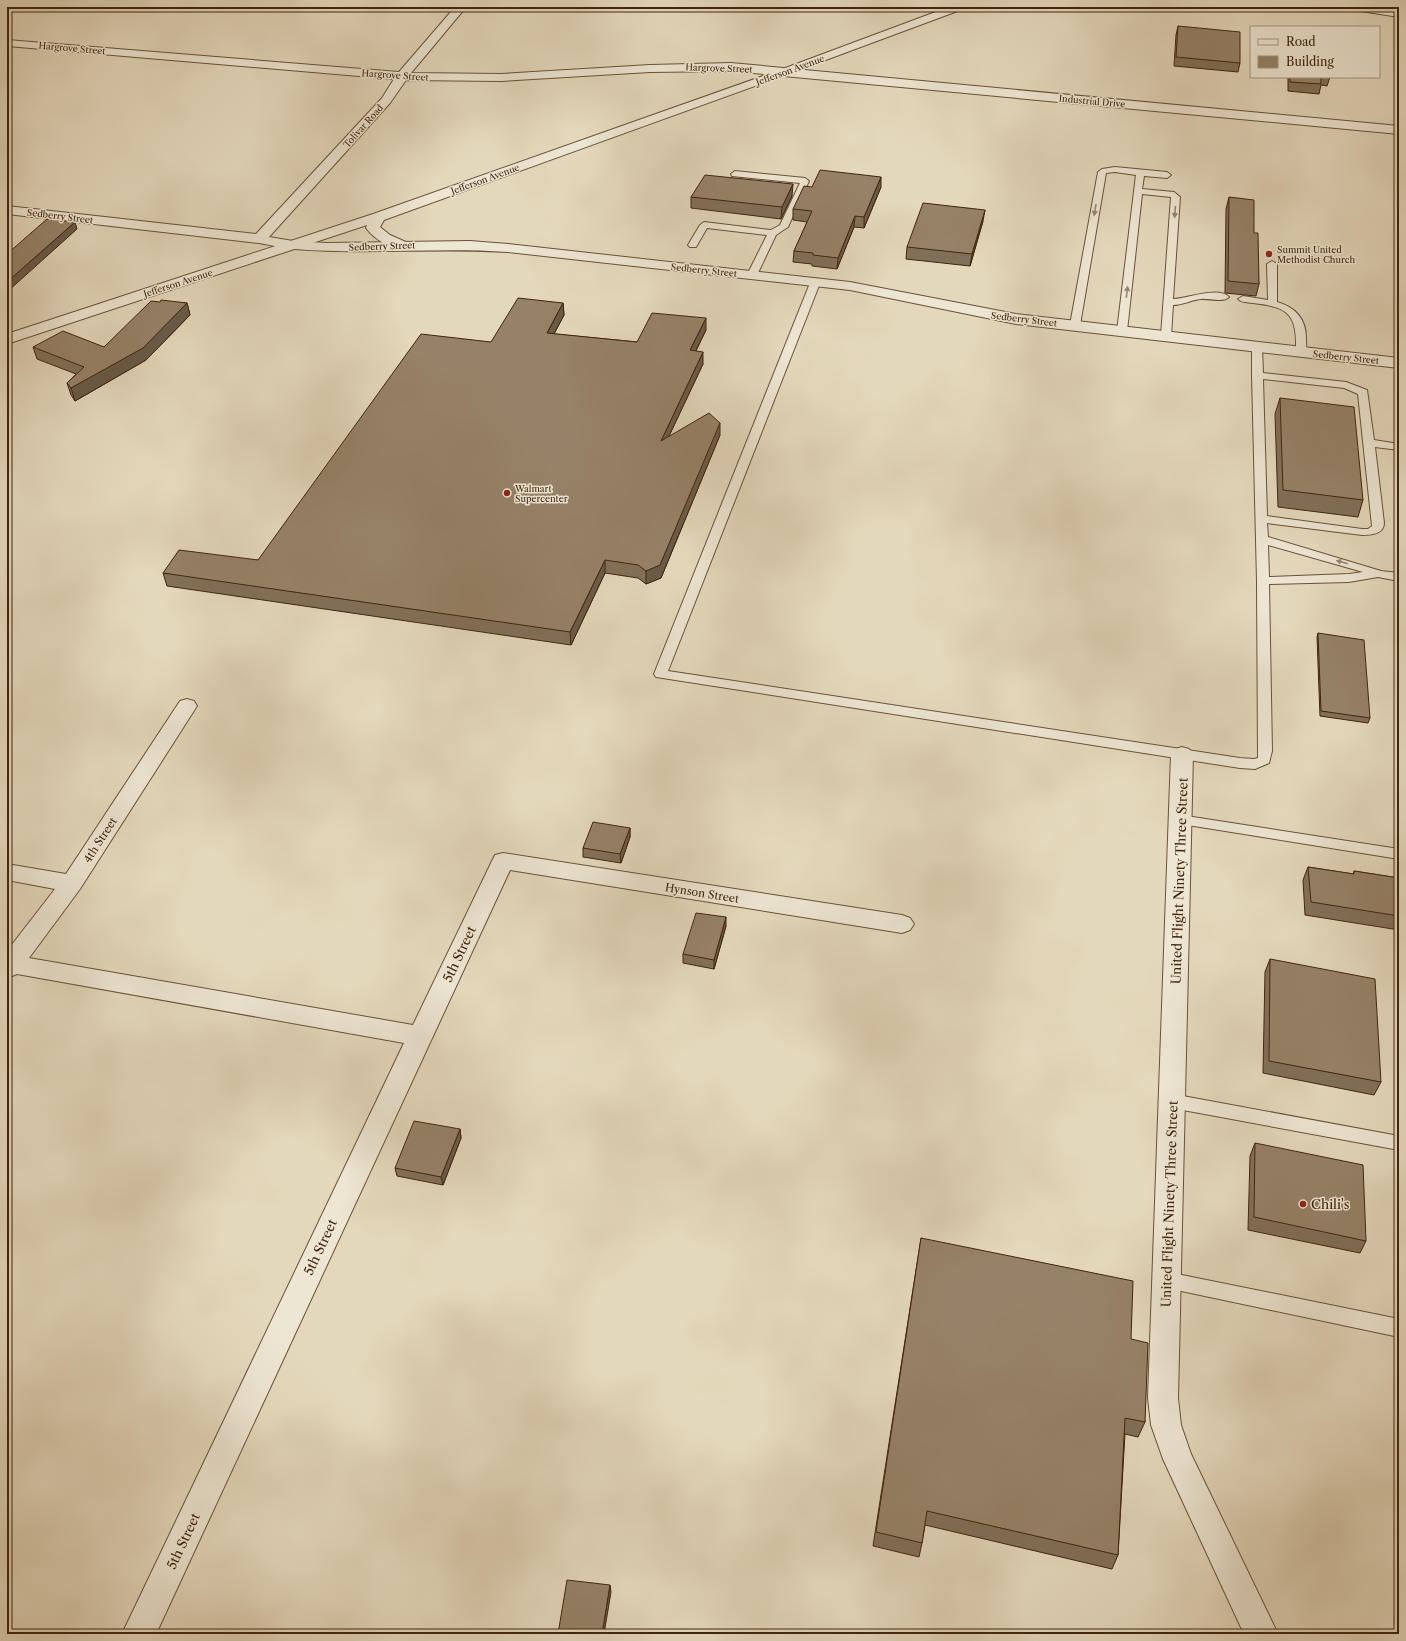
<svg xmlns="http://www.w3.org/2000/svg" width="1406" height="1641" viewBox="0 0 1406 1641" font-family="'Libre Caslon Text',serif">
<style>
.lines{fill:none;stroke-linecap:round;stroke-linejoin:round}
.service-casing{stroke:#6a5138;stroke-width:2}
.minor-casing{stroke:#6a5138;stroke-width:2}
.tertiary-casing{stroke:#6a5138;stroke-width:2}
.service{fill:#ede6d3;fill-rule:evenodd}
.minor{fill:#ede6d3;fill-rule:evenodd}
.tertiary{fill:#ede6d3;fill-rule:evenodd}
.wall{fill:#817059;stroke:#41240c}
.shaded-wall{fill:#695b49;stroke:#41240c}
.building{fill:#968268;stroke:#41240c}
.oneway{fill:#978570}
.poi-dot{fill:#8f2418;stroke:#ede6d3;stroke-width:1.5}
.labels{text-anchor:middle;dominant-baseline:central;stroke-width:3;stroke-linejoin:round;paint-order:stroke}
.far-street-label{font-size:9px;fill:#41240c;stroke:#ede6d3}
.far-poi-label{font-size:9px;fill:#41240c;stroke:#ede6d3;text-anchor:start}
.street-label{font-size:11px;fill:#41240c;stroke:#ede6d3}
.near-street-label{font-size:13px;fill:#41240c;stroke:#ede6d3}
.near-poi-label{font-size:13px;fill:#41240c;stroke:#ede6d3;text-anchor:start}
</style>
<rect width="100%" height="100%" fill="#e4d8bc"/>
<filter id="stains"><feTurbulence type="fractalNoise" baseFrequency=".005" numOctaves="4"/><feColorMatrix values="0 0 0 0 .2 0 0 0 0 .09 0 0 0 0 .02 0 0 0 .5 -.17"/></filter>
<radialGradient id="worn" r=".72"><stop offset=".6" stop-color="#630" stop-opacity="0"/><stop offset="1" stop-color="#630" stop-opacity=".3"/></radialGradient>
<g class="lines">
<defs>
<g id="service">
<path d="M1345,7h16l38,6v4l-51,-8z"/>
<path d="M1115,167l52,5 4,3 -4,3 -23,-2 -2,13 32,3 6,5 -7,102c13,0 45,-13 56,-2 -6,6 -20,1 -28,2 -10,1 -18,6 -28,6l-2,31 -2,2h-6l-2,-2 10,-139 -29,-3 -15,137 -5,3 -5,-3 19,-156 -21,-3 -9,1 -26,152 -5,3 -5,-3 28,-153 4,-3z"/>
<path d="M735,171l70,7 4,3 -21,46 -12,8 -19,40 -5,3 -5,-3 20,-40 -60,-7 -11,19h-6l-2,-2 12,-20 4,-3 67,8 9,-5 20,-42 -68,-7 -1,-2z"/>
<path d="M1272,261l5,3v38c18,5 29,17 29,36 0,6 1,12 -1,16h-8l-1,-2c1,-37 -6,-45 -43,-49 -6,-1 -11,0 -15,-4l5,-3 25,4 -1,-36z"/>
<path d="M815,280l5,3 -152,388 572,87 14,1 4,-1 -1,-177 -5,-206v-28l5,-3 5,3 1,26 83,9 21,8 7,50 25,4v6l-24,-3 9,76c0,11 -13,12 -22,12l-95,-12 1,14 113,34 18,2v8l-21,-4 -29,5 -80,2 3,167 -3,12 -14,6 -15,-1 -584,-91 -2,-3 156,-391zM1263,379l81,9 14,6 14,132 -4,3h-6l-95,-13zM1268,545l95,27 -14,2 -80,3z"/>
<path d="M1180,815l219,34v10l-224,-36 -2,-3 2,-3z"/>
<path d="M1172,1094l227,42v14l-227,-42 -6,-2 -2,-5 2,-5z"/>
<path d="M1167,1272l232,47v18l-232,-49 -6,-2 -3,-6 3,-6z"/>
</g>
<g id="minor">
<path d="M455,7h11l-55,66 90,1 149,-9 81,-2 668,63v8l-668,-63 -81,1 -149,9 -95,-1 -16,23 -121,134 24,4 33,2 144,-2 38,3 342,38 166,32 383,44v10l-383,-44 -166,-34 -342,-38c-71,-5 -142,3 -213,-3 -12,-1 -24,-4 -36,-6l-252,-29v-8l249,28 126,-136 12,-19 -387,-33v-6l392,32z"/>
<path d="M187,699l7,2 3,5 -117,183 -51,69 384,67 79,-164 3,-6 8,-2 399,62 8,3 4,6 -4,6 -8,3 -392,-63 -354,764h-34l282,-591 -387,-69 -10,4v-27l48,-62 -48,-9v-16l59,10 114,-173z"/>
<path d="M1182,747l7,2 4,5 -15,644 3,27 10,29 87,180h-34l-81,-175 -12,-34 -3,-27 23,-644 4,-5z"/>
</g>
<path id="tertiary" d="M949,7h15l-1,2 -175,65 -404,146 -4,7 10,8 18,8 2,3 -2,3c-14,3 -34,-10 -42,-21l1,-3 -360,119v-10l366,-120 407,-144z"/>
</defs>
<use href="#service" class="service-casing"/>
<use href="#minor" class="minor-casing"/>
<use href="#tertiary" class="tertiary-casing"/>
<use href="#service" class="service"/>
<use href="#minor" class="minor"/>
<use href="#tertiary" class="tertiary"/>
</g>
<g class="wall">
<path d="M1178,26l62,37 -2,9 -64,-6 2,-31z"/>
<path d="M1288,77h42l-3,9 -6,-1 -2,9 -31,-3z"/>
<path d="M881,187l-17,41 -10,-1 -17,42 -25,-3v-2l-19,-2 1,-11 13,-29 -14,-2v-11z"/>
<path d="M792,196l-11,23 -90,-11v-11z"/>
<path d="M1229,197l25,36 5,51 -3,12 -31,-3 1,-84z"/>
<path d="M983,221l-13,45 -64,-7 1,-12z"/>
<path d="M160,302l27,1 3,12 -44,45 -71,41 -4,-6 -4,-12 9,-9 -39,-15 -4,-12h71z"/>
<path d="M563,303l1,12 -10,19 83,8 69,-12 -10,21 7,13 -34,72 51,-1 -59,143 -15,6 -8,-6 -33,-5 -34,72 -404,-59 -4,-13 95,-13z"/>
<path d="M1280,398l83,102 -5,17 -80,-10 -3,-93z"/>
<path d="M1318,633l52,85 -2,5 -48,-7 -3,-79z"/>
<path d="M630,828v9l-9,26 -38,-6v-9z"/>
<path d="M1308,867l45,7 1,-3 45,7v52l-94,-15 -2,-35z"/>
<path d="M726,926l-12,43 -31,-6v-9z"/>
<path d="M1270,959l111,123 -7,13 -111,-22 2,-101z"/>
<path d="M460,1129l1,9 -18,47 -46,-9 -2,-8z"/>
<path d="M1255,1143l111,98 -6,12 -112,-23 2,-74z"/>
<path d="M921,1238l210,101 14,83 -7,15 -13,-3 -7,121 -6,14 -187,-44 -3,18 -3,14 -46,-11z"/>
</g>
<g class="shaded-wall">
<path d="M881,177v10l-17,41v-11z"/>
<path d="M793,184l-1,12 -11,23 1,-12z"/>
<path d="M985,210l-2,11 -13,45 2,-12z"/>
<path d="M855,216l-1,11 -17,42 1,-11z"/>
<path d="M75,222l2,7 -70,63v-10z"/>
<path d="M187,303l3,12 -44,45 -71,41 -4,-13z"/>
<path d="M563,303l1,12 -16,30 -1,-12z"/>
<path d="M706,318v12l-16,32v-12z"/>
<path d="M703,352v12l-42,89v-12z"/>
<path d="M720,423v12l-59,143 -15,6v-13z"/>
<path d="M605,560v13l-34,72 -1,-13z"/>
<path d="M630,828v9l-9,26 -1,-9z"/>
<path d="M726,917v9l-12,43v-9z"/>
<path d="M460,1129l1,9 -18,47 -2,-8z"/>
<path d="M610,1585l1,7 -7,42h-2z"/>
</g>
<g class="building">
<path d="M1178,26l62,6v31l-64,-6z"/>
<path d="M1290,77h31v7l-31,-2z"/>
<path d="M820,170l61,7 -17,40 -9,-1 -17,42 -25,-3v-2l-19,-2 18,-40 -19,-2 11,-23 8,1z"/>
<path d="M705,175l88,9 -11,23 -91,-10z"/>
<path d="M1229,197l25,3v33h4l1,51 -31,-3z"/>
<path d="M923,203l62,7 -13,44 -65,-7z"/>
<path d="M47,219l28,3 -68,60v-28z"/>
<path d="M518,298l45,5 -16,30 90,9 15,-29 54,5 -16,32 13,2 -42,89 48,-28 11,10 -60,142 -14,6 -8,-6 -33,-5 -35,72 -407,-59 16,-23 79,10 163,-226 70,8z"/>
<path d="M161,300l26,3 -44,45 -72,40 -4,-5 17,-16 -51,-20 30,-16 41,16 47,-46 9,1z"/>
<path d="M1280,398l74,9 9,93 -80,-10z"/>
<path d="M1318,633l46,7 6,78 -49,-7z"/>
<path d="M593,822l37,6 -10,26 -37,-6z"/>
<path d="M1308,867l46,7v-3l45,7v38l-88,-14z"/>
<path d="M696,913l30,4 -12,43 -31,-6z"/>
<path d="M1270,959l105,20 6,103 -112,-21z"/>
<path d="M414,1121l46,8 -19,48 -46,-9z"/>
<path d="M1255,1143l108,22 3,76 -112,-24z"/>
<path d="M921,1238l212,43 -2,58 17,4 -3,79 -20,-4 -7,137 -191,-44 -5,32 -46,-11z"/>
<path d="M567,1580l43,5 -8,49h-44z"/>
</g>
<defs><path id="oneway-solid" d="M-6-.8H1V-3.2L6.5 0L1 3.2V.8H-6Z"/></defs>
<g class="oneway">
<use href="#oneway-solid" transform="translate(1095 210) rotate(100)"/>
<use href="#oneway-solid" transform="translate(1175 212) rotate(94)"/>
<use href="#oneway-solid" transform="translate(1127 292) rotate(-83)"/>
<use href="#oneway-solid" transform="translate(1342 562) rotate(-164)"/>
</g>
<g class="poi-dot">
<circle cx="1269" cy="254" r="4"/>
<circle cx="507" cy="493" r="4"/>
<circle cx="1303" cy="1204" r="4"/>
</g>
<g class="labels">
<g class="far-street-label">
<text transform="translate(72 48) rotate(5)">Hargrove Street</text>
<text transform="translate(719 68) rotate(2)">Hargrove Street</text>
<text transform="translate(790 70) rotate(-20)">Jefferson Avenue</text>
<text transform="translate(395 75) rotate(4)">Hargrove Street</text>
<text transform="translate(1092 101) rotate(5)">Industrial Drive</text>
<text transform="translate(363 126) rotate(-48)">Tolivar Road</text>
<text transform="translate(485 179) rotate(-20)">Jefferson Avenue</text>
<text transform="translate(60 216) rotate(7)">Sedberry Street</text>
<text transform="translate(382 246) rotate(-2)">Sedberry Street</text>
<text transform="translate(704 270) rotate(6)">Sedberry Street</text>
<text transform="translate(178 283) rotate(-18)">Jefferson Avenue</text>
<text transform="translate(1024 319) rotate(7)">Sedberry Street</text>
<text transform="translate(1346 357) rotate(6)">Sedberry Street</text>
</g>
<g class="far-poi-label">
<text x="1277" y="249">Summit United<tspan x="1277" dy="10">Methodist Church</tspan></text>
<text x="515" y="488">Walmart<tspan x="515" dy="10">Supercenter</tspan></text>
</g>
<g class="street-label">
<text transform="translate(100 840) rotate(-57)">4th Street</text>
<text transform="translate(702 893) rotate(9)">Hynson Street</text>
</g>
<g class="near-street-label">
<text transform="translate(1179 881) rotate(-88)">United Flight Ninety Three Street</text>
<text transform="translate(459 954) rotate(-65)">5th Street</text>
<text transform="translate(1169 1204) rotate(-88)">United Flight Ninety Three Street</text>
<text transform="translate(320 1247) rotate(-65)">5th Street</text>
<text transform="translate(183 1541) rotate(-65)">5th Street</text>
</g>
<g class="near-poi-label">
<text x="1311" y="1204">Chili's</text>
</g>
</g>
<rect width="1406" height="1641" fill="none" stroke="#e4d8bc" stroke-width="24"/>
<rect x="8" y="8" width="1390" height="1625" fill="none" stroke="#41240c" stroke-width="2"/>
<rect x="12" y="12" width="1382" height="1617" fill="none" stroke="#41240c"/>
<rect x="1250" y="26" width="130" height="52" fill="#ede6d3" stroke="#a89883"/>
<rect x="1258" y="39" width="20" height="6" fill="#ede6d3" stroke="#a89883"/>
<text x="1286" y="46" font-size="12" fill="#41240c">Road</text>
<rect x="1258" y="56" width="20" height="12" fill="#968268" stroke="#a89883"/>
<text x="1286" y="66" font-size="12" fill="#41240c">Building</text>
<rect width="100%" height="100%" filter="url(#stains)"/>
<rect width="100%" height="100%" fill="url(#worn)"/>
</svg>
